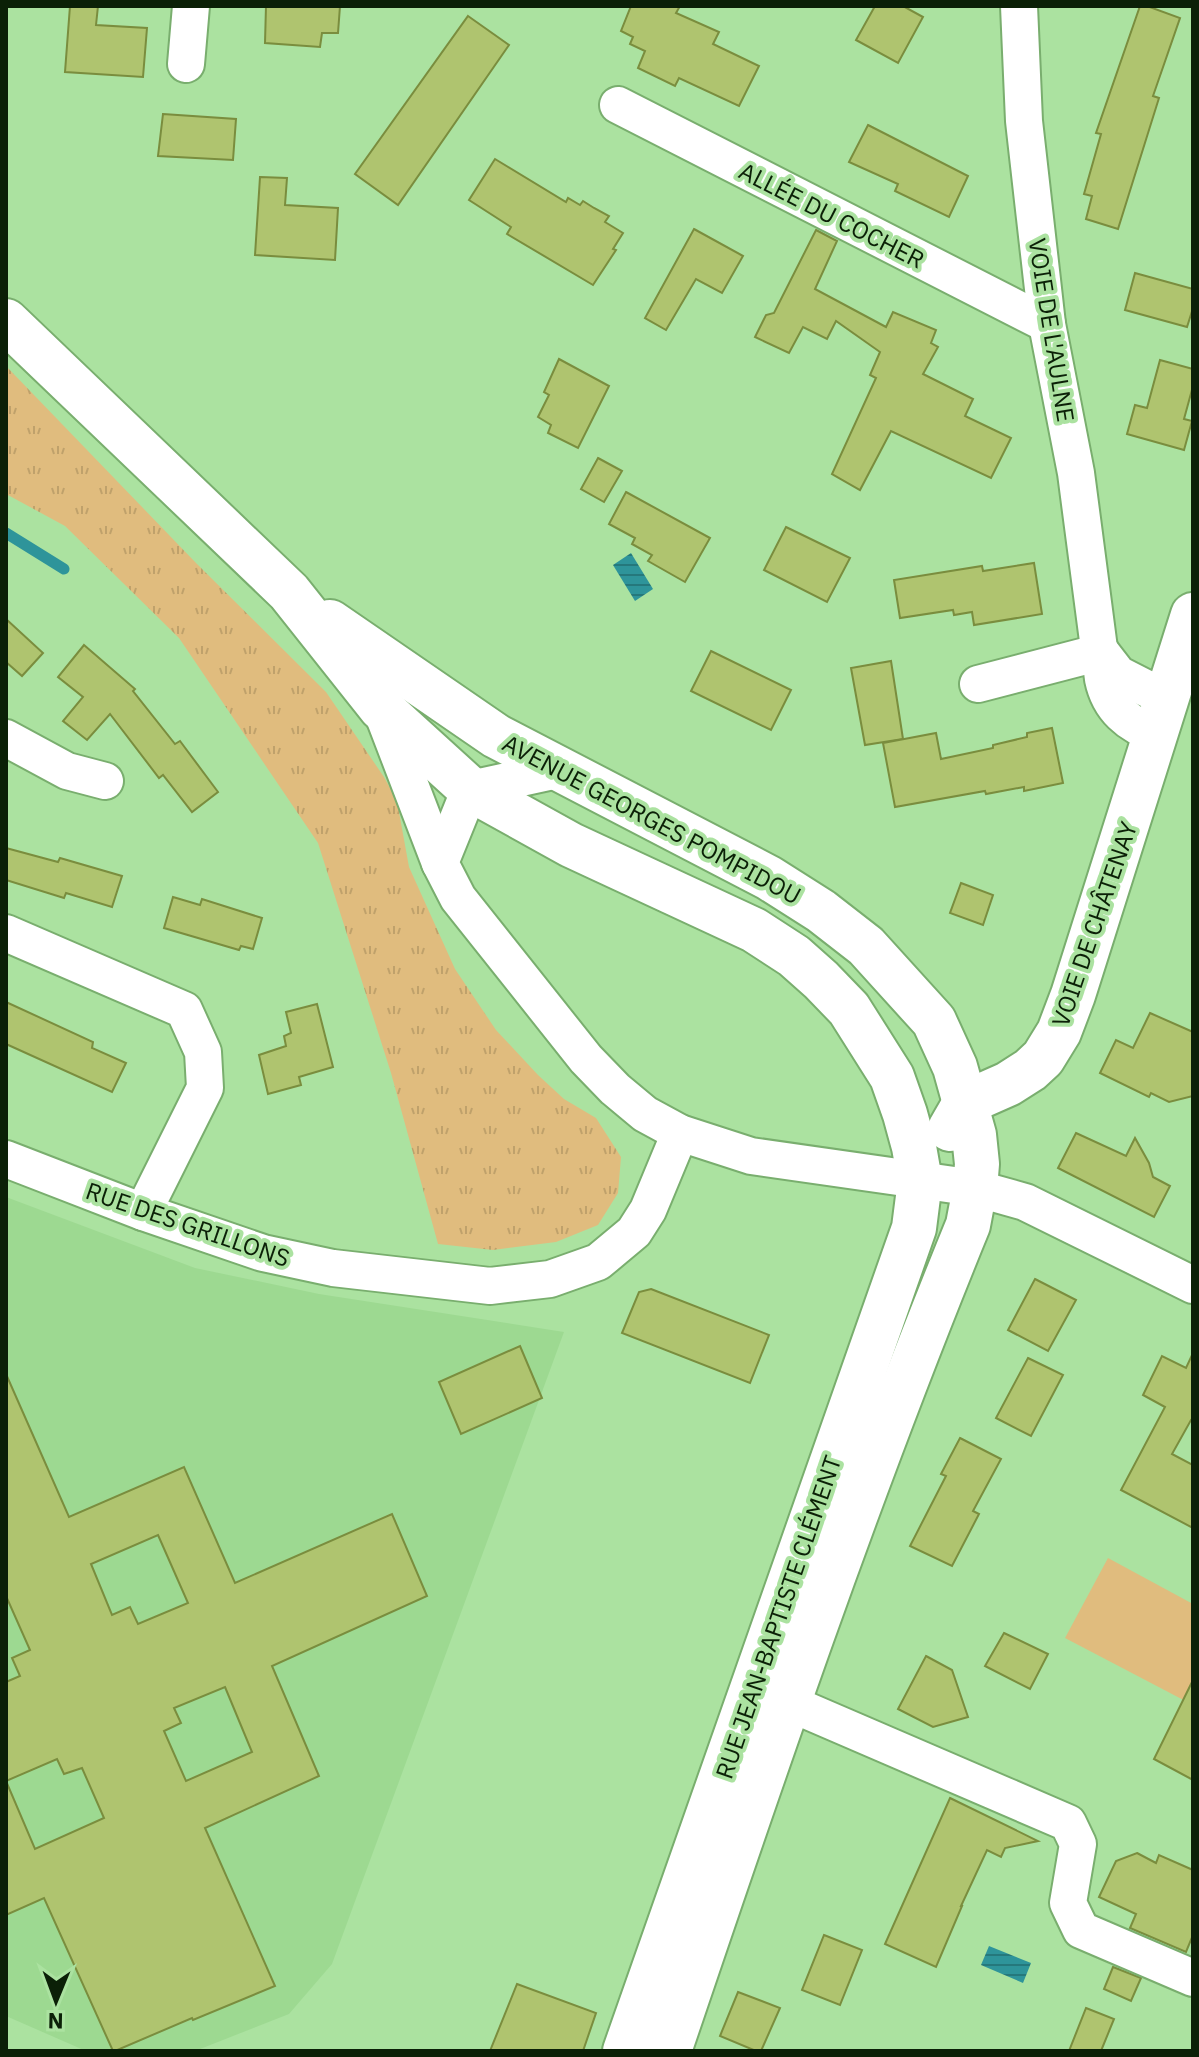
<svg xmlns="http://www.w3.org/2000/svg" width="1199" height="2057" viewBox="0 0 1199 2057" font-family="'IBM Plex Sans',sans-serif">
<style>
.built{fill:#9dd991}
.grass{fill:url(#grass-tufts)}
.pitch{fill:#e0bc7e}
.water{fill:url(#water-rules)}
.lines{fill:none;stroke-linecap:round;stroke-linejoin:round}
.stream{stroke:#2e949a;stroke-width:11}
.building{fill:#afc46f;stroke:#7a8d3e;stroke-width:2;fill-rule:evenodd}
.street-casing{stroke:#79ae6e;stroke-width:40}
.secondary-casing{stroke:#79ae6e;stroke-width:48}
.street{stroke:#fff;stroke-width:36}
.secondary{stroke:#fff;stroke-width:44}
.labels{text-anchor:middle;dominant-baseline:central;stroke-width:8;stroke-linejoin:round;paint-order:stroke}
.street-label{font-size:24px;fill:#0b2007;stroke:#abe2a0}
</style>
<defs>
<pattern id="grass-tufts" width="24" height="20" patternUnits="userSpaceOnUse" patternTransform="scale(2)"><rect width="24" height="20" fill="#e0bc7e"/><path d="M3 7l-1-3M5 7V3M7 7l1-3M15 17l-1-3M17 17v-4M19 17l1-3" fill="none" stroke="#bfa16b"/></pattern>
<pattern id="water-rules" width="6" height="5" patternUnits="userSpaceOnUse" patternTransform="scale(2)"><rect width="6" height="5" fill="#2e949a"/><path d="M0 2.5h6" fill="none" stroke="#25787c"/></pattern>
</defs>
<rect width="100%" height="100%" fill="#abe2a0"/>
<path class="built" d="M6,1197l189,71 124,26 245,38 -232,632 -43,50 -94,37h-109l-80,-35z"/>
<path class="grass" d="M6,366l191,198 129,128 58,85 13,24 12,66 46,102 41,61 42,45 26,24 32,19 25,39 -3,36 -20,32 -42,17 -63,8 -55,-6 -47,-171 -73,-230 -139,-205 -114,-112 -59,-32z"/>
<path class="pitch" d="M1108,1558l85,46v101l-128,-67z"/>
<g class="water">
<path d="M631,553l22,36 -18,12 -22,-36z"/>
<path d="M989,1946l42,17 -8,20 -42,-18z"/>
</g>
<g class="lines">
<path class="stream" d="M6,533l58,36"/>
</g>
<g class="building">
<path d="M70,6h28l-2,19 51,3 -4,49 -78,-5z"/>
<path d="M266,6h74l-2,27h-16l-2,14 -55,-4z"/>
<path d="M631,6h49l-4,7 43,19 -6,12 46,22 -20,40 -60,-28 -4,8 -37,-18 7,-17 -15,-7 3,-7 -12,-6z"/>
<path d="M875,6h28l20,11 -25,46 -42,-23z"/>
<path d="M1140,6h7l33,12 -27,78 6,2 -41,131 -32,-10 6,-23 -8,-2 17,-60 -5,-1z"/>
<path d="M468,16l41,29 -111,160 -43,-31z"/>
<path d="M163,114l73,5 -3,41 -75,-4z"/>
<path d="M868,125l100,51 -19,41 -54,-26 3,-7 -49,-22z"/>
<path d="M495,159l71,43 2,-4 12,7 3,-4 11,7 15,8 -4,6 18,11 -10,16 3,1 -23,35 -86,-51 4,-7 -42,-27z"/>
<path d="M260,177l27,1 -2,27 53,3 -3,52 -80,-5z"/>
<path d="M694,229l49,27 -21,37 -26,-14 -30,51 -21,-12z"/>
<path d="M816,230l21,11 -22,48 71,38 7,-15 43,18 -5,13 7,4 -15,27 50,25 -8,17 46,22 -20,40 -100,-47 -31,59 -28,-16 44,-96 -6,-3 10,-23 -44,-31 -9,18 -24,-12 -14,26 -34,-16 11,-22 8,-2z"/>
<path d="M1135,273l58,16v19l-6,19 -62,-17z"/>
<path d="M559,359l50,27 -31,62 -30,-15 3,-8 -13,-8 11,-22 -5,-3z"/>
<path d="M1160,360l33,9v17l-9,33 8,2 -8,29 -57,-16 8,-29 12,3z"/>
<path d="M598,458l24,13 -18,31 -23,-13z"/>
<path d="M626,492l84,46 -25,44 -37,-21 4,-6 -20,-11 3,-6 -26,-14z"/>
<path d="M786,527l64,31 -23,44 -63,-32z"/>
<path d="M1034,563l8,51 -68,11 -2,-13 -18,3 -1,-5 -53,8 -6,-38 88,-14 1,5z"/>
<path d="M6,619l37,34 -21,23 -16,-14z"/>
<path d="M84,645l51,44 -2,2 42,53 5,-3 38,51 -26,20 -29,-37 -4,3 -49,-64 -23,26 -24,-19 20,-24 -25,-20z"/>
<path d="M711,651l80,39 -20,40 -80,-39z"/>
<path d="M891,661l12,78 -38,6 -14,-77z"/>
<path d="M1052,728l11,55 -39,8v-4l-38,7 -1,-3 -90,16 -12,-64 53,-10 5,26 52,-11v-3l34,-8v-4z"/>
<path d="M6,848l52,14 2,-4 62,18 -10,31 -46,-14 -2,5 -58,-18z"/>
<path d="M961,883l32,12 -10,30 -33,-12z"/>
<path d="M173,897l27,8 2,-6 60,19 -9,31 -12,-3 -2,4 -75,-22z"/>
<path d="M6,1002l87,40 -1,6 34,15 -14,29 -106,-48z"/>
<path d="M317,1004l16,63 -34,10 2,8 -33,9 -9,-39 27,-9 -2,-10 7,-3 -5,-21z"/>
<path d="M1150,1013l43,19v64l-24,6 -18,-9 -2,4 -49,-24 16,-33 17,8z"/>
<path d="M1076,1133l50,23 9,-18 14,25 4,14 17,9 -16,31 -96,-49z"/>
<path d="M1035,1279l41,21 -28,51 -40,-21z"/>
<path d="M651,1289l118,46 -19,48 -128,-50 17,-41z"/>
<path d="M520,1346l22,52 -81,36 -22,-52z"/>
<path d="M1193,1353v68l-2,-1 -19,34 21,11v63l-72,-38 44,-83 -22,-12 19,-39 24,12z"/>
<path d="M1028,1358l35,17 -32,61 -35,-18z"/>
<path d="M6,1374l63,143 115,-50 51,116 157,-69 35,82 -155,70 47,110 -114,52 70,158 -82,34 -1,-2 -77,33h-2l-69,-153 -38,17v-233l14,-6 -8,-18 18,-8 -24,-54zM158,1535l30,68 -50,21 -8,-17 -18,8 -21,-51zM225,1687l27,65 -66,29 -22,-50 17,-8 -7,-15zM57,1759l7,15 18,-6 22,50 -69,31 -29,-68z"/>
<path d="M960,1438l41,21 -28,52 6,3 -27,52 -42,-20 36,-70 -5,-2z"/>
<path d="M1004,1633l44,21 -18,35 -45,-23z"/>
<path d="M926,1656l26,14 16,47 -35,10 -35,-18z"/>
<path d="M1193,1680v100l-39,-21z"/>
<path d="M950,1798l88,43 -33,7 -4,9 -14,-7 -26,56h1l-26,61 -51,-23z"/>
<path d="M1137,1853l19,10 3,-8 34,15v65l-7,17 -56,-24 6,-14 -37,-17 17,-36z"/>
<path d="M824,1935l38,15 -22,55 -38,-15z"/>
<path d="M1113,1967l28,11 -10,23 -27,-12z"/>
<path d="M517,1984l79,29 -13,38h-93z"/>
<path d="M738,1992l42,16 -19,43h-5l-36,-15z"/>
<path d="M1086,2008l28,11 -13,32h-32z"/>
</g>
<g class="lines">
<defs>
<g id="street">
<path d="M1019,6l5,115 23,203 29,149 27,206c6,29 26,47 54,55"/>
<path d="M186,64l5,-58"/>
<path d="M618,105l429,219"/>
<path d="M1101,652l17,22 49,25"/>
<path d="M978,684l123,-32"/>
<path d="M381,709l59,154"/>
<path d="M6,738l61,33 38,10"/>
<path d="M558,770l-88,19 -30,74 18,35 128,161 29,30 30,25 35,19 71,23 224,32 50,14 168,83"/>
<path d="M6,933l178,77 19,42 2,36 -62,124"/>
<path d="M6,1159l137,53 120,41 70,15 157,18 60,-7 48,-17 36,-30 14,-22 32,-77"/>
<path d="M787,1702l281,121 10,21 -10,59 13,27 112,48"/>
</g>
<g id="secondary">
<path d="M6,321l283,271 92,116 89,81 101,56 183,85 40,26 27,24 28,29 43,68 13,37 9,33 6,34 -6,47 -289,823"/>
<path d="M330,622l166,114 273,142 52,33 45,35 68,75 21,46 19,68 3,29 -2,24 -7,37c-111,271 -205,548 -299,826"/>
<path d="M950,1129l15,-26 43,-19 22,-14 13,-12 16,-26 14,-37 120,-380"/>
</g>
</defs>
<use href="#street" class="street-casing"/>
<use href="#secondary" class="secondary-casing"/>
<use href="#street" class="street"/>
<use href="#secondary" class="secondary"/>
</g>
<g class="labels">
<g class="street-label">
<text transform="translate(832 215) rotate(27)">ALLÉE DU COCHER</text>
<text transform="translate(1052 330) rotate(81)">VOIE DE L'AULNE</text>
<text transform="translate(652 819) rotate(28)">AVENUE GEORGES POMPIDOU</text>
<text transform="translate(1094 924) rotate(-71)">VOIE DE CHÂTENAY</text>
<text transform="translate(188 1224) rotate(19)">RUE DES GRILLONS</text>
<text transform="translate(778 1617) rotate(-71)">RUE JEAN-BAPTISTE CLÉMENT</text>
</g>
</g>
<rect width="1199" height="2057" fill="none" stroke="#0b2007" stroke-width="16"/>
<g transform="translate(56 2001) rotate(181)" stroke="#abe2a0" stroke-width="6" paint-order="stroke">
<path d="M0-6L14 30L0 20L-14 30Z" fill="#0b2007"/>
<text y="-12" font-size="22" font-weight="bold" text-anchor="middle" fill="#0b2007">N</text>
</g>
</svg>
